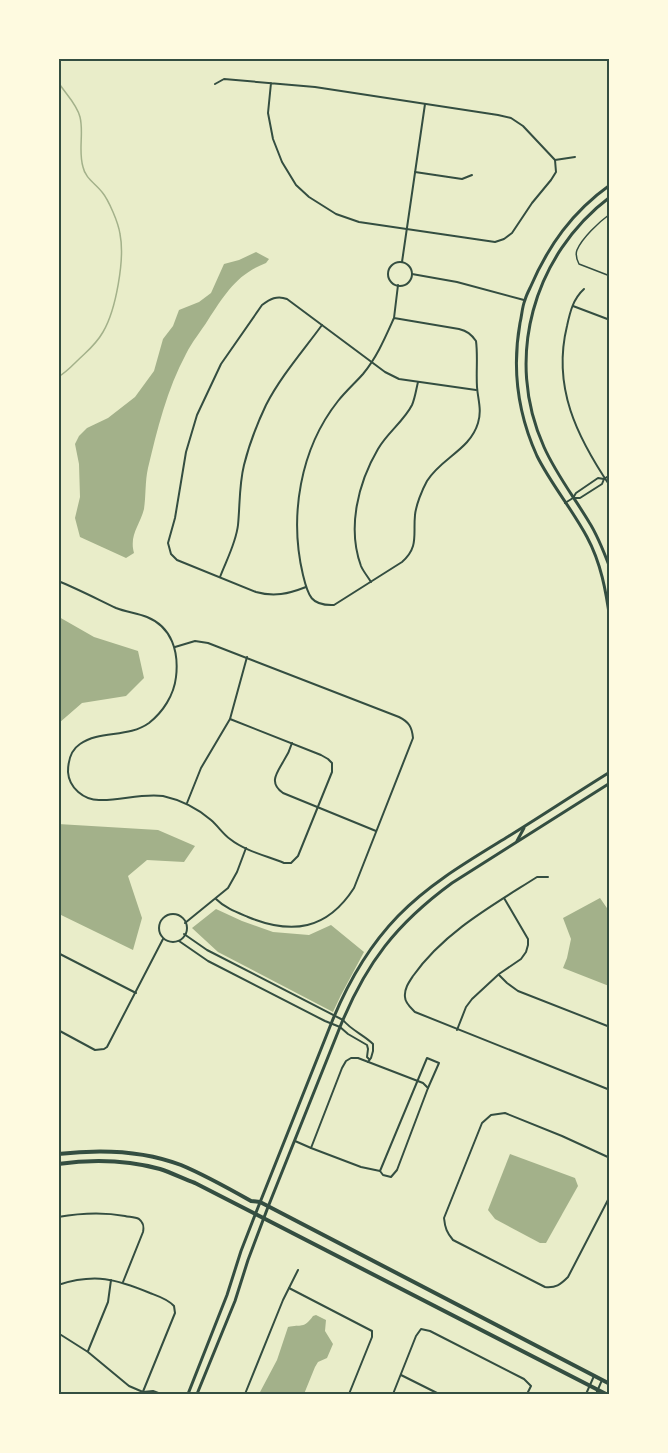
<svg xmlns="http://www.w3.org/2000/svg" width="668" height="1453" viewBox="0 0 668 1453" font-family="Figtree,sans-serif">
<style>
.water{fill:#a3b18a}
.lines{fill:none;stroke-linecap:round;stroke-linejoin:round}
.stream{stroke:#a3b18a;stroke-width:1.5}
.service{stroke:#344e41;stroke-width:1.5}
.minor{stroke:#344e41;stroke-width:2}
.tertiary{stroke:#344e41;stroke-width:3}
.secondary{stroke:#344e41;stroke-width:3}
.primary{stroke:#344e41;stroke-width:4}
.neatline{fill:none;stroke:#344e41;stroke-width:2}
</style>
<rect width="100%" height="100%" fill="#e9edc9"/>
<g class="water">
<path d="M256,252l13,7 -3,4c-29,11 -41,31 -58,57 -7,11 -16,22 -22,34 -19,35 -29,76 -38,114 -3,13 -2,28 -4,41 -4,16 -15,26 -10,44l-8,5 -46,-21 -5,-19 5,-21 -1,-33 -4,-20 4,-8 8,-8 21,-10 27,-21 19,-26 9,-32 10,-13 6,-16 20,-8 12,-9 13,-29 15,-4z"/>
<path d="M59,617l35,20 44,14 6,27 -18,18 -44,7 -23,20z"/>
<path d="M58,824l100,6 37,16 -11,16 -37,-2 -19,16 14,42 -9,32 -74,-36z"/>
<path d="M600,898l9,13v75l-46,-18 4,-10 4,-19 -8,-21z"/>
<path d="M216,909l26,12 31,11 36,3 22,-10 33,27 -23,43 -8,17 -115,-60 -26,-24z"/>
<path d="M510,1154l65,24 3,8 -32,57h-6l-45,-24 -7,-9z"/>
<path d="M316,1315l10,5 -1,11 8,13 -6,14 -9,4 -3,5 -11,27h-45l18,-34 11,-33c13,-3 16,2 25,-11z"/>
</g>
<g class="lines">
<path class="stream" d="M58,82c7,11 19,22 22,35 4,16 -2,34 3,50 2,11 13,17 19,25 5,6 8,13 11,20 3,7 6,15 7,22 5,25 -4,76 -17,98 -8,14 -16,19 -27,30 -6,6 -11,11 -18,15"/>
<path class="service" d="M610,214c-11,8 -28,24 -33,36 -2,5 0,10 2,14l31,12"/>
<g class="minor">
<path d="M215,84l9,-5 91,8 183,28 13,3 12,8 32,34 1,12 -5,8 -19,23 -20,30 -8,6 -9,3 -136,-20 -23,-8 -27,-17 -13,-12 -14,-23 -9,-23 -5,-26 3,-30"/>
<path d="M555,160l20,-3"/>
<path d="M415,172l47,7 10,-4"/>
<path d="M402,262l23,-158"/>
<circle cx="400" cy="274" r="12"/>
<path d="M412,274l45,8 67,18"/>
<path d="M584,289c-11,10 -14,23 -17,37 -15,61 10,111 43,160"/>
<path d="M573,306l37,14"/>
<path d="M394,318c-9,20 -17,39 -31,56 -8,9 -17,17 -25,27 -38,48 -49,115 -35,174 5,21 8,31 31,30l68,-43c17,-15 11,-27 13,-47 1,-10 7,-25 12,-34 14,-23 43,-31 51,-58 4,-13 0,-23 -1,-36 -1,-15 1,-31 -1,-46 -5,-7 -9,-10 -17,-12l-65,-11 4,-33"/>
<path d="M573,498l3,-5 22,-15 6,1"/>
<path d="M565,503l8,-5h7l22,-14 2,-5 6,-4"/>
<path d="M220,577c6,-16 16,-34 18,-52 2,-20 1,-40 6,-60 5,-20 13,-41 22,-60 15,-29 37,-54 56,-80"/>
<path d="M58,581c20,8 39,18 58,27 10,4 21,5 31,9 25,10 32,35 29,60 -2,18 -13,35 -27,46 -21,15 -49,7 -69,21 -9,6 -12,18 -12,28 1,16 16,28 31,28 21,1 42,-7 64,-4 18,4 34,12 48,24 7,6 12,14 19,19 15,12 37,17 54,24h7l7,-7 34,-84v-9l-4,-4 -7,-4 -91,-36"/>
<path d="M371,582c-3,-5 -8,-11 -10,-16 -14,-38 -3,-83 17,-117 9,-16 26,-28 34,-44 3,-7 4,-15 6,-23"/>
<path d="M306,587c-18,7 -32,10 -50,5l-79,-32 -6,-6 -3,-11 7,-25 11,-66 11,-37 24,-51 41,-59c8,-6 15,-10 25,-6l98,73 14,7 77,11"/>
<path d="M175,647l20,-6 13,2 191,74c10,5 13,10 14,21l-59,150c-27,42 -62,47 -106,29 -12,-5 -23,-9 -32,-18"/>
<path d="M292,743c-2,7 -5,13 -9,19 -7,12 -14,21 0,31l93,38"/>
<path d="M187,803l14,-35 29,-49 17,-62"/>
<path d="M548,877h-11c-44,28 -93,55 -124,99 -4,6 -9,13 -8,21 0,6 6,11 10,15l195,78"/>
<circle cx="173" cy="928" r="14"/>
<path d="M185,923l43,-35 9,-16 9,-24"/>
<path d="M184,934l23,16 136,70c8,10 21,15 30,24v7l-2,7 -3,4"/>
<path d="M179,941l29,20 117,60 15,6 8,7 19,11 1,4 -1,8 2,2"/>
<path d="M58,953l78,40"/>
<path d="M499,975l8,8 11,8 92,36"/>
<path d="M58,1030l37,20 9,-1 3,-2 56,-108"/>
<path d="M457,1030l9,-23 6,-8 27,-25 22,-15 5,-7 2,-7v-6l-24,-41"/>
<path d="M351,1058h7l65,25 5,5 -31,82 -6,7 -8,-2 -3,-4 -19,-4 -50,-19 31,-80 4,-7z"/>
<path d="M295,1141l16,7"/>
<path d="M610,1158l-48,-22 -57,-23 -14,2 -9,8 -38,95c1,10 3,15 9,22l92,47c11,1 15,-2 23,-10l42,-81"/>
<path d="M380,1171l47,-113 12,5 -11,25"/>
<path d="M58,1217c23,-4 45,-5 67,-1 4,1 10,1 14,3 5,4 5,8 4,13l-20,50"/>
<path d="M58,1285c37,-12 58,-6 92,8 8,3 18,6 24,13l1,7 -33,81"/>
<path d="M289,1288l83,43v6l-23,57"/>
<path d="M58,1333l30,19 41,34 14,6 10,-1 8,3"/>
<path d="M88,1351l20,-49 3,-22"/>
<path d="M401,1375l38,19"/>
<path d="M245,1394l38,-94 15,-30"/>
<path d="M393,1394l23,-58 5,-7 9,2 94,48 7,7 -4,8"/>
<path d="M586,1394l8,-18"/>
<path d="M596,1394l6,-14"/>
</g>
<g class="tertiary">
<path d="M610,185c-38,27 -62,61 -80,103 -2,4 -4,8 -5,12 -3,7 -3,15 -5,23 -8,45 -2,91 17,133 14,28 35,53 50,81 14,26 19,54 23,83"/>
<path d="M610,197c-77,58 -106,162 -66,250 12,27 30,50 45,75 9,14 15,30 21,46"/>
</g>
<g class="secondary">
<path d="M517,841l7,-13"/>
<path d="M188,1394l39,-99 14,-44 14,-36 76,-191c16,-40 37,-77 67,-108 32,-33 72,-56 111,-80 34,-21 67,-43 101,-64"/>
<path d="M197,1394l38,-93 13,-41 20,-53 72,-180c26,-64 56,-103 112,-144l158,-100"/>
</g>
<g class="primary">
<path d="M58,1154c42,-5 84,-4 123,11 24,10 47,23 70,36l9,1 350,182"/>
<path d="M58,1164c35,-5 69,-4 102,5 12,4 24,10 35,14l411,211"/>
</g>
</g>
<rect width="668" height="1453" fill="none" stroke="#fefae0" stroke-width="120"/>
<rect x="60" y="60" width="548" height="1333" class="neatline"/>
</svg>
